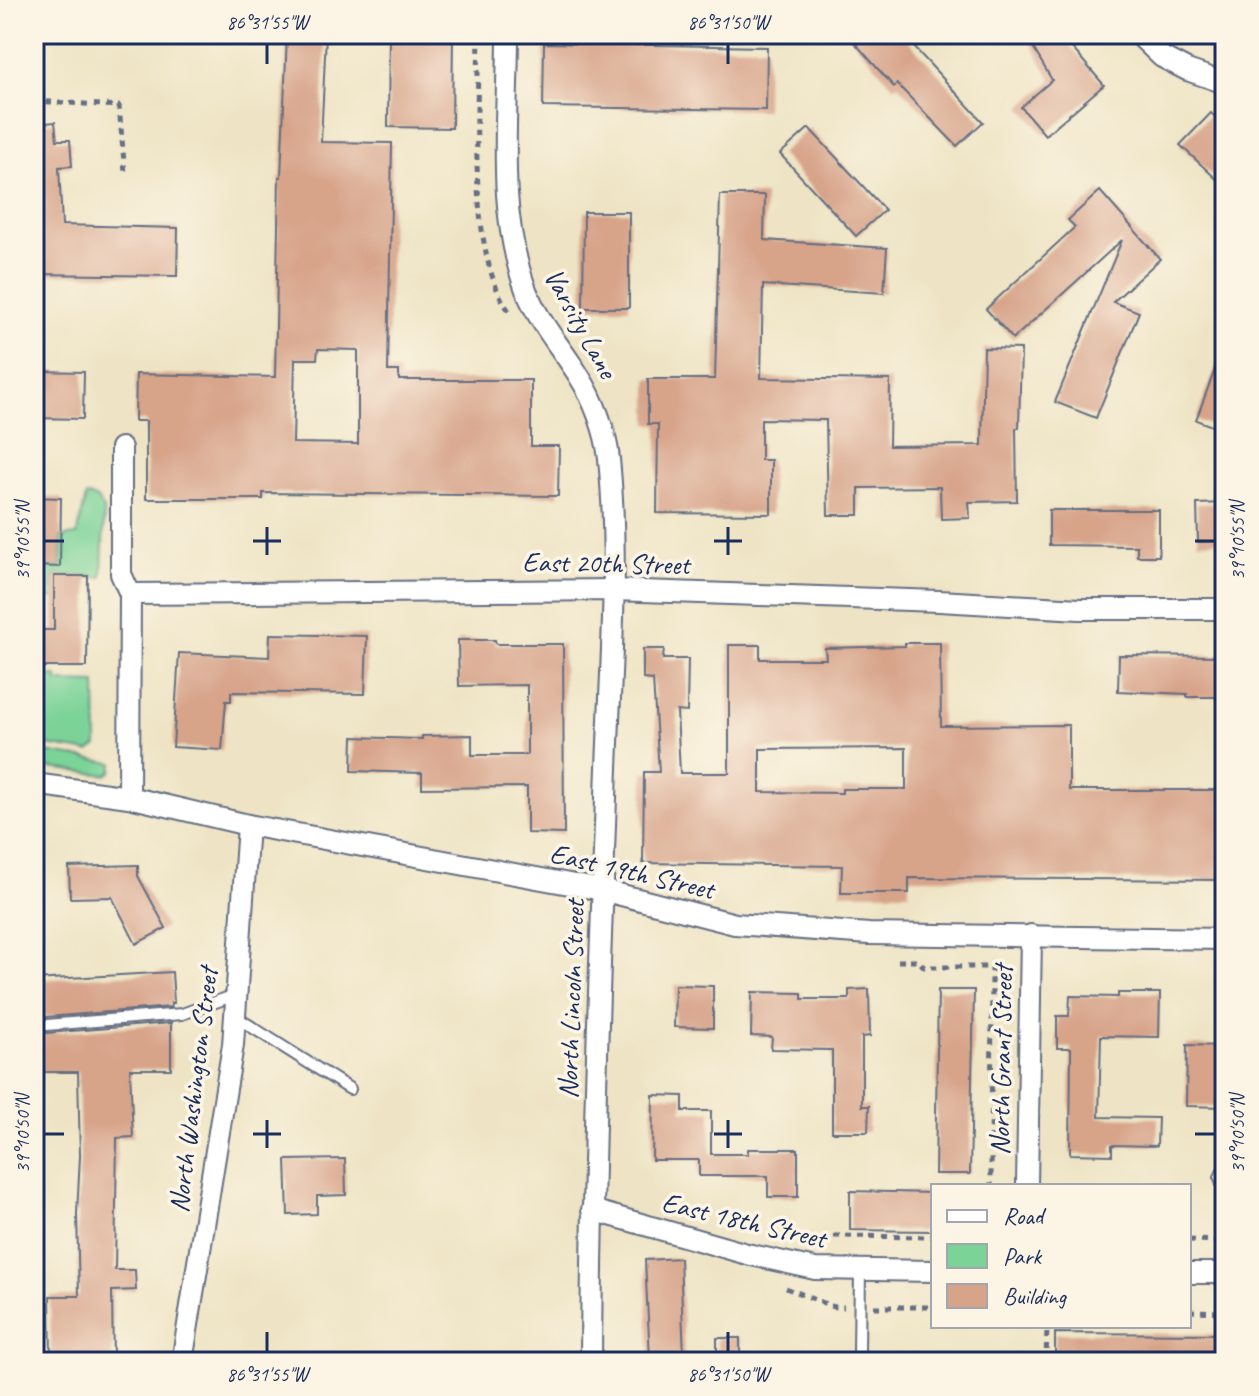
<svg xmlns="http://www.w3.org/2000/svg" width="1259" height="1396" viewBox="0 0 1259 1396" font-family="Caveat,sans-serif">
<style>
.green{fill:#7cd398;stroke:#4c817b;stroke-width:2}
.building{fill:#d7a389;fill-rule:evenodd}
.lines{fill:none;stroke-linecap:round;stroke-linejoin:round}
.lane-casing{stroke:#656e82;stroke-width:14}
.street-casing{stroke:#656e82;stroke-width:24}
.path{stroke:#656e82;stroke-width:5;stroke-dasharray:6 6;stroke-linecap:butt}
.lane{stroke:#fff;stroke-width:10}
.street{stroke:#fff;stroke-width:20}
.ticks{fill:none;stroke:#1b2f5e;stroke-width:3}
.labels{text-anchor:middle;dominant-baseline:central;stroke-width:7;stroke-linejoin:round;paint-order:stroke}
.street-label{font-size:28px;fill:#1b2f5e;stroke:#fcf5e5}
.neatline{fill:none;stroke:#1b2f5e;stroke-width:3}
.ticks-label{font-size:20px;text-anchor:middle;fill:#1b2f5e}
</style>
<rect width="100%" height="100%" fill="#fcf5e5"/>
<filter id="ink" filterUnits="userSpaceOnUse"><feTurbulence type="fractalNoise" baseFrequency=".0125" numOctaves="2"/><feDisplacementMap in="SourceGraphic" scale="16" xChannelSelector="R" yChannelSelector="G"/><feConvolveMatrix kernelMatrix="1 2 1 2 8 2 1 2 1" color-interpolation-filters="sRGB"/></filter>
<filter id="wash" filterUnits="userSpaceOnUse"><feTurbulence type="fractalNoise" baseFrequency=".006" numOctaves="4" result="noise"/><feDisplacementMap in="SourceGraphic" scale="32" xChannelSelector="R" yChannelSelector="G"/><feGaussianBlur stdDeviation="1.8" result="paint"/><feColorMatrix in="noise" values="0 0 0 0 0 0 0 0 0 0 0 0 0 0 0 0 0 1.4 0 .05"/><feComposite in="paint" operator="in"/></filter>
<g filter="url(#wash)">
<rect width="100%" height="100%" fill="#eee4c5"/>
<g class="green">
<path d="M86,496c12,1 15,5 18,17l-2,64 -48,-1v22h-20v-32l26,1 1,-30 16,-2z"/>
<path d="M34,676h23v6l39,1 1,63 -8,6 -55,-9z"/>
<path d="M34,750l79,13 -1,8 -5,4 -73,-9z"/>
</g>
<g id="blocks">
<g class="building">
<path d="M287,34h39l-5,108 71,1 -4,228h11v9h132v66h28l-1,50 -295,-3v6h-117v-78h-11l1,-47 139,3 4,-200h2zM318,349l40,1v94l-65,-1 2,-84h22z"/>
<path d="M389,34h64l-1,94 -64,-1z"/>
<path d="M847,34h55l81,88 -26,24 -60,-62 -3,3z"/>
<path d="M1025,34h35l44,51 -59,50 -24,-28 31,-27z"/>
<path d="M544,43l223,4 -1,63 -223,-3z"/>
<path d="M1211,113l14,13v61l-45,-42z"/>
<path d="M55,122l2,18h13l2,26 -13,1 3,58 116,3 -1,48 -143,-2v-150z"/>
<path d="M809,128l76,82 -29,26 -76,-82z"/>
<path d="M1100,191l60,68 -47,43 26,10 -43,106 -41,-16 67,-162 -109,99 -27,-30 89,-82 -7,-7z"/>
<path d="M720,195h45l-1,45 123,8 -3,45 -121,-8 -2,93 129,2 -1,66 93,-1 2,-97 37,1 -2,79h-3l1,73 -48,1 1,16 -29,1 -1,-32 -81,1v27h-31l-2,-95 -65,-1v41h10v54l-114,-1 1,-89h-10v-45h67z"/>
<path d="M584,212h45v96h-46z"/>
<path d="M1223,348h2v83l-29,-11z"/>
<path d="M34,371l50,1 -1,47 -49,-1z"/>
<path d="M34,497l27,1 -1,69 -26,-1z"/>
<path d="M1225,503v38l-27,1 -1,-38z"/>
<path d="M1049,510h110v46h-22v-10l-88,-1z"/>
<path d="M54,576h34l-1,91h-53v-37h20z"/>
<path d="M270,634l97,2 -2,58 -134,-2v9h-5l-4,49 -49,-3 6,-94 90,4z"/>
<path d="M458,640h37l1,4h67l1,190 -37,-1v-46l-105,1v-15l-70,-2 1,-34 69,2v-3l50,-1v20h55v-70l-68,1z"/>
<path d="M905,643h35l1,83 128,-1v65h156v90l-316,-2v15h-68l1,-27 -199,-3 1,-91h15l-6,-92 -10,-1v-30h21l-1,10h25l-1,53 -10,-1 3,62h49v-128h31v14h66l-1,-11 80,-2zM906,748v41h-64v4l-82,-1v-43z"/>
<path d="M1119,655l106,1v41h-38v-3l-69,-3z"/>
<path d="M138,865v11l28,52 -30,16 -24,-47 -42,1 -1,-31z"/>
<path d="M172,972l2,31h-3v4l-137,11v-38z"/>
<path d="M675,985l38,1v42l-39,-1z"/>
<path d="M869,989l1,47 -8,1v69h7l-1,26h-36v-82l-61,-1 1,-12 -21,-1 1,-44 50,1v6h47v-9z"/>
<path d="M938,990h36l-4,184h-35z"/>
<path d="M1118,993h42l-1,44 -58,-1 -2,81 59,1 -1,28 -45,-1v10l-42,-1 1,-106h-14v-32h12l1,-20 48,1z"/>
<path d="M171,1023v46h-41l3,68 -16,1 -2,132h20l1,20 -24,1 1,71 -62,-2 -1,-64h29l-2,-82 3,-58 -2,-84h-44v-38z"/>
<path d="M1187,1045l38,1v61l-39,-1z"/>
<path d="M653,1095l30,1v15h28v43h37v-5h50v48h-30v-21h-69v-16h-47z"/>
<path d="M345,1159l1,36 -29,1v18l-29,1 -2,-55z"/>
<path d="M850,1191l83,2v38l-83,-1z"/>
<path d="M680,1258l4,98 -34,2 -5,-98z"/>
<path d="M1055,1333l170,1v28h-170z"/>
<rect x="717" y="1338" width="23" height="24"/>
</g>
</g>
</g>
<g filter="url(#ink)">
<use href="#blocks" fill-opacity="0" stroke="#656e82" stroke-width="2"/>
<g class="lines">
<defs>
<g id="lane">
<path d="M236,1017l114,72"/>
<path d="M34,1026l148,-12 53,-19"/>
<path d="M1225,1166l-5,12 5,15"/>
<path d="M859,1353l1,-83"/>
</g>
<g id="street">
<path d="M508,34c0,84 -12,176 18,256 13,33 35,57 53,86 15,24 27,55 30,83 11,112 0,227 -3,339 -7,188 -14,376 -15,564"/>
<path d="M1138,34l24,23 25,13 38,13"/>
<path d="M121,448v126l9,20 -1,203"/>
<path d="M130,594l483,-4 326,11 141,8h145"/>
<path d="M34,784l95,13 119,28 354,65 133,34 134,10 356,5"/>
<path d="M1027,1186l4,-251"/>
<path d="M592,1210l155,44 68,15 118,2"/>
<path d="M1189,1273h36"/>
<path d="M182,1362l51,-317 15,-220"/>
</g>
</defs>
<use href="#lane" class="lane-casing"/>
<use href="#street" class="street-casing"/>
<g class="path">
<path d="M479,34c-1,74 -13,217 30,277"/>
<path d="M34,101l85,5 6,67"/>
<path d="M898,961h21l5,6h68l-1,219"/>
<path d="M834,1236l99,1"/>
<path d="M1189,1240l36,1"/>
<path d="M786,1288l48,19h10"/>
<path d="M874,1307h59"/>
<path d="M1189,1311l36,1"/>
<path d="M1046,1362l1,-36"/>
</g>
<use href="#lane" class="lane"/>
<use href="#street" class="street"/>
</g>
</g>
<path class="ticks" d="M267,44v20M728,44v20M267,527v28M728,527v28M44,541h20M253,541h28M714,541h28M1195,541h20M267,1120v28M728,1120v28M44,1134h20M253,1134h28M714,1134h28M1195,1134h20M267,1332v20M728,1332v20"/>
<g class="labels">
<g class="street-label">
<text transform="translate(581 323) rotate(61)">Varsity Lane</text>
<text transform="translate(606 563) rotate(1)">East 20th Street</text>
<text transform="translate(632 871) rotate(13)">East 19th Street</text>
<text transform="translate(571 999) rotate(-88)">North Lincoln Street</text>
<text transform="translate(1001 1060) rotate(-89)">North Grant Street</text>
<text transform="translate(193 1090) rotate(-83)">North Washington Street</text>
<text transform="translate(744 1220) rotate(13)">East 18th Street</text>
</g>
</g>
<rect width="1259" height="1396" fill="none" stroke="#fcf5e5" stroke-width="88"/>
<rect x="931" y="1184" width="260" height="144" fill="#fcf5e5" stroke="#a2a6af" stroke-width="2"/>
<rect x="947" y="1210" width="40" height="12" fill="#ffffff" stroke="#a2a6af" stroke-width="2"/>
<text x="1003" y="1224" font-size="24" fill="#1b2f5e">Road</text>
<rect x="947" y="1244" width="40" height="24" fill="#7cd398" stroke="#a2a6af" stroke-width="2"/>
<text x="1003" y="1264" font-size="24" fill="#1b2f5e">Park</text>
<rect x="947" y="1284" width="40" height="24" fill="#d7a389" stroke="#a2a6af" stroke-width="2"/>
<text x="1003" y="1304" font-size="24" fill="#1b2f5e">Building</text>
<rect x="44" y="44" width="1171" height="1308" class="neatline"/>
<g class="ticks-label">
<text x="267" y="29">86°31'55"W</text>
<text x="728" y="29">86°31'50"W</text>
<text transform="translate(22 541) rotate(-90)" y="7">39°10'55"N</text>
<text transform="translate(1237 541) rotate(-90)" y="7">39°10'55"N</text>
<text transform="translate(22 1134) rotate(-90)" y="7">39°10'50"N</text>
<text transform="translate(1237 1134) rotate(-90)" y="7">39°10'50"N</text>
<text x="267" y="1381">86°31'55"W</text>
<text x="728" y="1381">86°31'50"W</text>
</g>
</svg>
